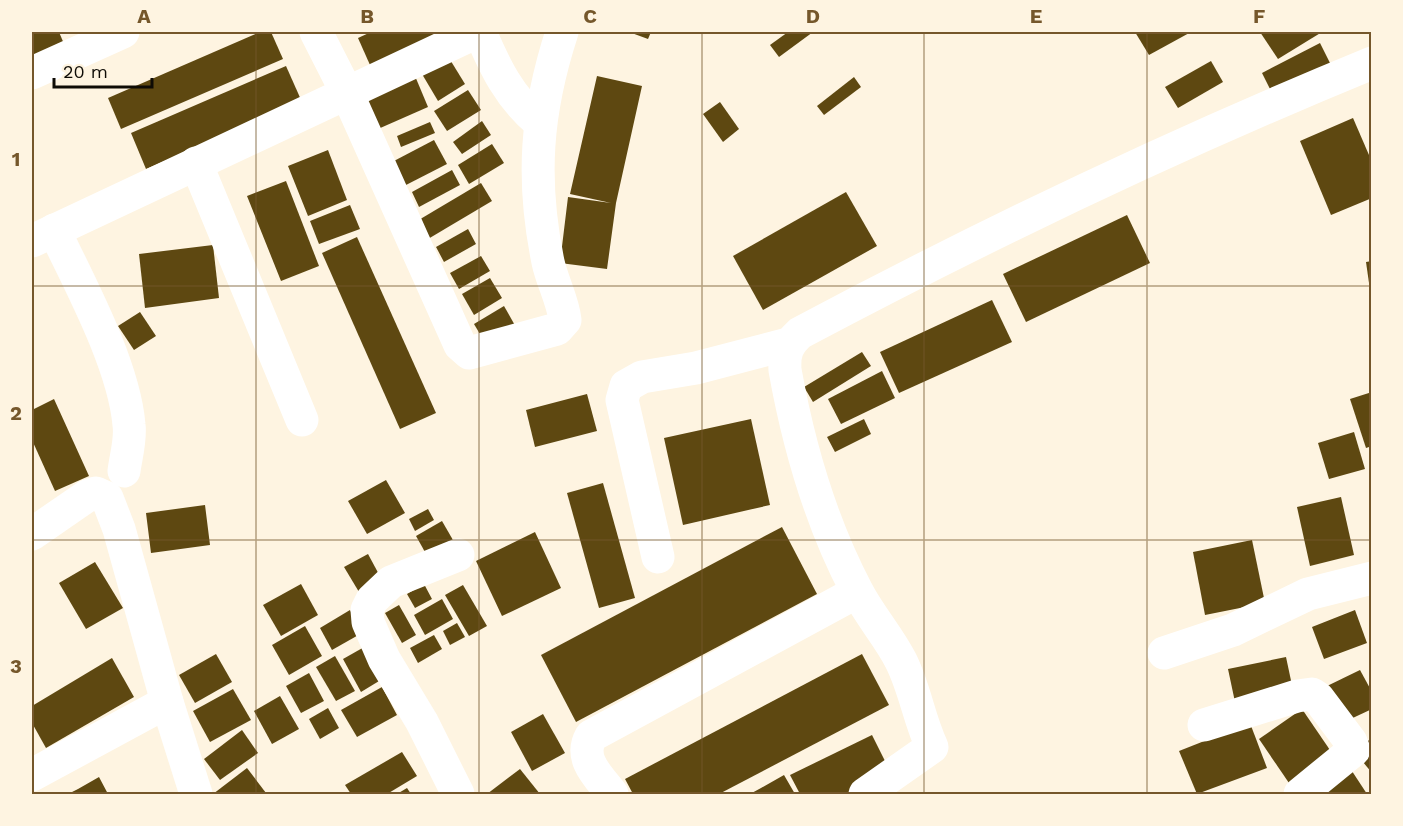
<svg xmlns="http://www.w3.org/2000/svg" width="1403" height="826" viewBox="0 0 1403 826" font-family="'Work Sans',sans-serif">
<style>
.building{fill:#5e4811}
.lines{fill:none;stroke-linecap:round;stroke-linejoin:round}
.street{stroke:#fff;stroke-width:33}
.grid{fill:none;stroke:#75572b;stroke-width:1.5;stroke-opacity:0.55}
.neatline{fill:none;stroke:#75572b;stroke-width:2}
.grid-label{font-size:20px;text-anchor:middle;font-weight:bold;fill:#75572b}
</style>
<rect width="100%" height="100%" fill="#fef4e1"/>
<g class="building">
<path d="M32,32h27l8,19 -35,15z"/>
<path d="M260,32h11l12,27 -162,70 -13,-31z"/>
<path d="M371,32h94l-91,42 -16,-36z"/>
<path d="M629,32h22l-3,7z"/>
<path d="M788,32h25l-34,25 -9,-12z"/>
<path d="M1135,32h56l-42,23z"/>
<path d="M1260,32h62l-44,27z"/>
<path d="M1320,43l13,26 -58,30 -13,-26z"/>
<path d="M449,58l16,26 -27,17 -16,-27z"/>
<path d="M1211,61l12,21 -45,26 -13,-21z"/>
<path d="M286,66l16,36 -156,67 -15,-36z"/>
<path d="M415,76l13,31 -50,22 -14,-31z"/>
<path d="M597,76l45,10 -26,117 -9,66 -47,-6 8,-66 43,6 -41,-9z"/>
<path d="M854,77l7,10 -37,28 -7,-9z"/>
<path d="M468,90l13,20 -34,21 -13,-20z"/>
<path d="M720,102l19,27 -16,13 -20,-28z"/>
<path d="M1353,118l19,44v36l-41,17 -31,-74z"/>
<path d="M482,121l9,14 -29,19 -9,-12z"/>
<path d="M430,122l5,11 -34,14 -4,-11z"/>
<path d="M434,140l13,24 -43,22 -12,-24z"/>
<path d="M492,144l12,19 -35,21 -11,-19z"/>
<path d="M328,150l19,50 -39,16 -20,-50z"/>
<path d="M452,170l8,15 -41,22 -7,-15z"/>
<path d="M286,181l33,85 -38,15 -34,-85z"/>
<path d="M481,183l11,18 -64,38 -11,-18z"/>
<path d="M846,192l31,54 -114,64 -30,-54z"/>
<path d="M350,205l10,24 -41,15 -9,-23z"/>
<path d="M1127,215l23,48 -124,59 -23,-48z"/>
<path d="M468,229l8,15 -32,18 -8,-15z"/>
<path d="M357,237l79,176 -36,16 -78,-176z"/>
<path d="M213,245l6,53 -74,10 -6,-54z"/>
<path d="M481,256l9,15 -31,18 -9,-16z"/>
<path d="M1372,261v29h-2l-4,-28z"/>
<path d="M490,278l12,20 -28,17 -12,-21z"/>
<path d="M992,300l20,42 -113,51 -19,-41z"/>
<path d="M504,306l13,23 -30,17 -13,-22z"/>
<path d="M140,312l16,24 -22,14 -16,-24z"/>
<path d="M862,352l9,14 -58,36 -9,-15z"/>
<path d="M882,371l13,27 -54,26 -13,-25z"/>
<path d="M1372,392v54l-6,2 -16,-49z"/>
<path d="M587,394l10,37 -62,16 -9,-37z"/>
<path d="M54,399l35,77 -34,15 -23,-51v-30z"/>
<path d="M751,419l19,86 -87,20 -19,-87z"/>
<path d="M864,419l7,15 -36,18 -8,-15z"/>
<path d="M1354,432l11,37 -36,10 -11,-36z"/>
<path d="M386,480l19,33 -38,21 -19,-33z"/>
<path d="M603,483l32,115 -36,10 -32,-115z"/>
<path d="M1341,497l13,58 -44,11 -13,-59z"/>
<path d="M205,505l5,40 -59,8 -5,-40z"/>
<path d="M428,509l6,11 -19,11 -6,-12z"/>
<path d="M442,521l15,26 -27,14 -14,-25z"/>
<path d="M782,527l35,67 -241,128 -35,-67z"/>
<path d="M535,532l26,56 -59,28 -26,-55z"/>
<path d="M1252,540l13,63 -60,12 -12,-63z"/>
<path d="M368,554l14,26 -23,12 -15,-25z"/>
<path d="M95,562l28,46 -37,21 -27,-46z"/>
<path d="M301,584l17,31 -37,21 -18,-31z"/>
<path d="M424,584l8,15 -17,9 -8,-14z"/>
<path d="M463,585l24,41 -18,10 -24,-41z"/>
<path d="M442,599l11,20 -28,16 -11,-20z"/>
<path d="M399,605l17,30 -14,8 -17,-30z"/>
<path d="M350,610l12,23 -30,17 -12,-22z"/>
<path d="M1355,610l12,33 -43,16 -12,-32z"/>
<path d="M457,623l8,14 -15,8 -7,-14z"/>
<path d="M305,626l17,30 -33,19 -17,-30z"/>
<path d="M434,635l8,14 -24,14 -8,-15z"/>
<path d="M366,646l18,32 -23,14 -18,-33z"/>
<path d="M216,654l16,28 -37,21 -16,-28z"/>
<path d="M862,654l27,51 -170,89h-86l-8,-15z"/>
<path d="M335,656l20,35 -19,10 -20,-34z"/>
<path d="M1286,657l7,33 -58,12 -7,-33z"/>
<path d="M112,658l22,39 -88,51 -14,-25v-17z"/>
<path d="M1360,670l12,22v17l-30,14 -17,-36z"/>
<path d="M309,673l15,28 -23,12 -15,-27z"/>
<path d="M382,687l15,28 -40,22 -16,-27z"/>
<path d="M233,689l18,31 -41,22 -17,-31z"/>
<path d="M280,696l19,33 -27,15 -18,-33z"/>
<path d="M328,708l11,20 -19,11 -11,-20z"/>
<path d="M1302,709l30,44 -43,30 -30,-44z"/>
<path d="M543,714l22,39 -33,18 -21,-39z"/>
<path d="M1250,723l17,45 -70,26 -18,-43z"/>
<path d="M242,730l16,23 -38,27 -16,-21z"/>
<path d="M872,735l19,38 -42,21h-49l-10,-19z"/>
<path d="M1372,738v35l-18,-22z"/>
<path d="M402,752l15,24 -30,18h-36l-6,-9z"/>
<path d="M1348,765l19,29h-56z"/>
<path d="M247,768l19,25 -53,1z"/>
<path d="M520,769l20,25h-53z"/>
<path d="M784,775l11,19h-45l11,-6z"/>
<path d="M99,777l9,17h-40l10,-5z"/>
<path d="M407,788l4,6h-14z"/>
</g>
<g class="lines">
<g class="street">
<path d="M316,32l31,61 113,252 9,8 88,-24 8,-9c-2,-19 -13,-39 -17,-58 -17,-83 -12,-150 14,-230"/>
<path d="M480,32c15,35 29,65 59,90"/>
<path d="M32,73l91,-41"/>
<path d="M196,163l106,257"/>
<path d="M54,230c26,54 70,135 75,195 2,14 -3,31 -5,46"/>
<path d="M32,241l445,-209"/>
<path d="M32,534l55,-38 9,-3 11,5 12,31 48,173 29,92"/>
<path d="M458,555l-67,27 -19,18 -5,10 1,12 16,37 38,63 36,72"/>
<path d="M658,557l-36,-157 4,-14 16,-9 54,-9 92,-24"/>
<path d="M1164,653l69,-23 75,-36 64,-16"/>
<path d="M1204,725l93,-29 15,-2 6,4 33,44 3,8 -54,44"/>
<path d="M32,775l135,-73"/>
<path d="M612,794c-13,-17 -34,-35 -21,-58l266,-144"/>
<path d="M865,794l67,-47c-13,-28 -17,-58 -31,-86 -12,-24 -31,-45 -44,-70 -37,-70 -58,-143 -72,-221 -1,-17 2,-25 15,-37 186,-99 377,-190 572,-270"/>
</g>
</g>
<path class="grid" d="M256,32v762M479,32v762M702,32v762M924,32v762M1147,32v762M32,286h1340M32,540h1340"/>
<rect width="1403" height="826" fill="none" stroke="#fef4e1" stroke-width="66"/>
<path d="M54 78v9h98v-9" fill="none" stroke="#0e0b05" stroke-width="3"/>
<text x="63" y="78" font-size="18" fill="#0e0b05" stroke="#fef4e1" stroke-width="4.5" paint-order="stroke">20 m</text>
<rect x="33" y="33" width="1337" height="760" class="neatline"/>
<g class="grid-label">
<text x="144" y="23">A</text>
<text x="367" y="23">B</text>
<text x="590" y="23">C</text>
<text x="813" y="23">D</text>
<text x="1036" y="23">E</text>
<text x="1259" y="23">F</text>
<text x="16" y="166">1</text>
<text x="16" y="420">2</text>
<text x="16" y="673">3</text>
</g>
</svg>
